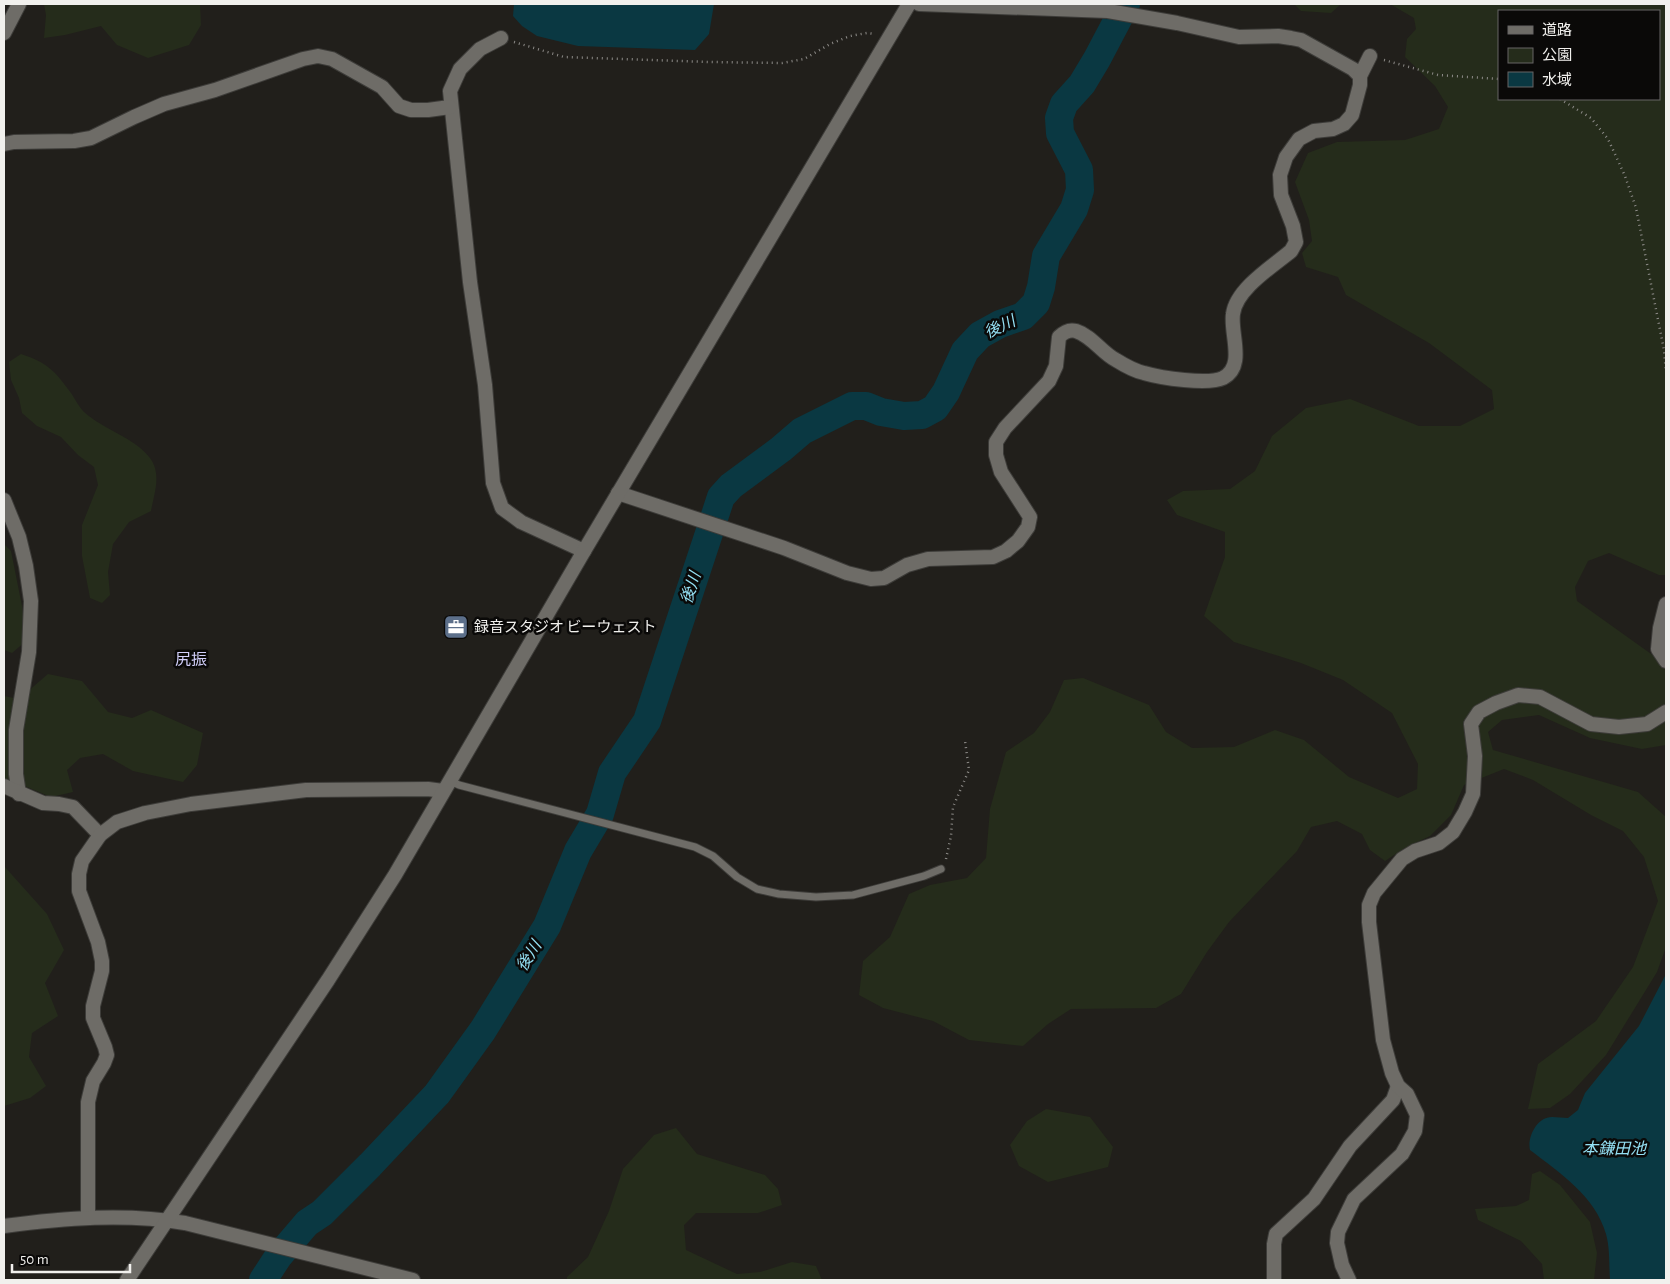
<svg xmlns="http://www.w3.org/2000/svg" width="1670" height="1284" viewBox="0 0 1670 1284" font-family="'Alegreya Sans','Noto Sans JP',sans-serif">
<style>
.green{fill:#252c1b;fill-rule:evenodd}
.water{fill:#0a3842}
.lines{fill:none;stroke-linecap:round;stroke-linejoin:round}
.river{stroke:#0a3842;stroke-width:28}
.lane-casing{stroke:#3d3c39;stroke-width:9}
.street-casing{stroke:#3d3c39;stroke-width:16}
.path{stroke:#8e8c89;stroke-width:2.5;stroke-dasharray:1 4;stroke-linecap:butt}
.lane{stroke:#6e6c67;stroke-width:7}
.street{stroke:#6e6c67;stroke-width:14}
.labels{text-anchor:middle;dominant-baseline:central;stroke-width:5;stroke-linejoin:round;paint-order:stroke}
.poi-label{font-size:15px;fill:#f1f0ed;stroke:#0a0908;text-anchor:start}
.water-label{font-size:16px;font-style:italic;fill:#94e0f4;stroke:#0a0908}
.neighbourhood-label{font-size:16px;fill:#d1cef9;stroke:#0a0908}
</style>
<rect width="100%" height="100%" fill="#211f1b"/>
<g class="green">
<path d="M44,4h156l1,21 -12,20 -41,13 -31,-13 -16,-19 -36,9 -21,3 2,-23z"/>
<path d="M1294,4h47l-10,9 -30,-2z"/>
<path d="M1390,4h276v571h-7l-50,-22 -21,8 -13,26 2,14 77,55 12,12v77l-24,4 -52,-11 -51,-23 -37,5 -14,12 5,18 145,42 28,25v130l-9,25 -51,83 -36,39 -20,14 -22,1 10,-45 58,-43 37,-54 25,-66 -14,-44 -21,-26 -32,-16 -58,-35 -29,-11 -40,16 -13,30 -21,21 -25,12 -20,13 -15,-11 -8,-16 -25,-13 -26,6 -14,24 -68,71 -22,30 -26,42 -25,14 -85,1 -23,15 -25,22 -54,-6 -36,-19 -50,-13 -24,-13 4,-34 27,-24 19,-43 21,-9 37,-7 19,-20 4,-49 16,-57 28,-19 16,-21 14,-32 19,-2 66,27 17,27 26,16 42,-1 41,-17 29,10 45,37 49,21 19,-9 1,-25 -26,-51 -49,-33 -42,-17 -67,-21 -30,-26 21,-59v-25l-48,-17 -10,-15 16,-9 47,-2 25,-18 17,-35 34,-28 44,-9 69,27h41l34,-17 -2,-19 -63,-47 -83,-48 -8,-18 -32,-10 -4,-14 10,-12 -3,-21 -14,-38 13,-29 29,-11 68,-2 34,-11 9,-22 -13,-21 -30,-29 2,-18 9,-10 -2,-11zM1499,11h160v88h-160z"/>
<path d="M21,354c27,9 34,17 50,39 4,6 8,14 13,19 20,18 50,25 66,46 12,16 4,36 1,53l-22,11 -16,22 -5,28 2,23 -8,8 -12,-5 -8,-42v-31l16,-40 -4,-18 -16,-12 -17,-18 -24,-11 -15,-13 -3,-15 -8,-18 -2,-18z"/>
<path d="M4,544l7,7 11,55 4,35 -14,12 -8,-3z"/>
<path d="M48,674l34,7 26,31 24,6 19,-8 52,23 -6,32 -14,17 -50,-11 -30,-17 -23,4 -13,12 6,22 -22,5 -24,-10 -23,-7v-84l15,3z"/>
<path d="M4,866l43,48 17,36 -19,33 13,33 -26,17 -3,24 17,29 -16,12 -26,8z"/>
<path d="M1046,1109l44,8 23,30 -5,20 -60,15 -29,-16 -9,-21 17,-24z"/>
<path d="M676,1128l21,26 68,21 13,14 4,16 -24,8h-62l-12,12 2,25 51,24 23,-2 32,-10 24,4 6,14h-255v-3l21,-20 21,-46 14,-42 31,-34z"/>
<path d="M1540,1171l20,14 30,37 7,31 -3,27h-50l-2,-16 -21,-23 -43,-21 -3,-11 41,-3 13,-6 3,-26z"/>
</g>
<g class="water">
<path d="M514,4h200l-5,30 -14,16 -117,-4 -41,-10 -15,-10 -9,-10z"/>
<path d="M1666,974v306h-56c-1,-15 0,-32 -4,-46 -11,-38 -46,-61 -76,-84 -3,-13 7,-33 22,-33 5,0 11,1 16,1l10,-8 7,-17 54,-67z"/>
</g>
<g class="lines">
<path class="river" d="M263,1280l15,-23 29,-34 15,-10 48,-48 67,-71 46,-64 64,-104 31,-75 22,-37 12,-41 35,-52 74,-224 10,-11 50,-37 21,-18 50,-25h14l15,6 23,4 18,-1 13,-7 11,-16 19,-41 15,-16 20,-11 23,-8 13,-13 5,-16 5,-31 28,-47 6,-19 -1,-20 -19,-37 -1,-15 5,-14 18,-20 15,-25 29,-55"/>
<defs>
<path id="lane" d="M450,781l9,4 236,62 18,9 24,21 20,12 22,5 37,3 37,-2 71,-19 17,-7"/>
<g id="street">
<path d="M919,4l189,7 69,12 62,14 39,-1 13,2 10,2 52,29 7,7"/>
<path d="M4,33l15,-29"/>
<path d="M501,38l-21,11 -20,20 -10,22 20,191 15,103 8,98 9,25 19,14 63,29"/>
<path d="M4,144l10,-2 60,-1 17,-3 43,-21 30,-13 51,-14 88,-31 15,-3 14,3 50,28 17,19 12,4h17l22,-3"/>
<path d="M618,493l166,55 63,25 24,6 13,-1 23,-13 21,-6 65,-2 13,-6 12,-10 10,-14 2,-10 -29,-45 -5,-17v-13l9,-14 44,-47 7,-15 3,-29c5,-5 10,-8 17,-6 16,5 26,22 40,29 8,5 19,11 28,13 17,5 64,12 79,5 23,-12 7,-44 10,-64 3,-25 40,-48 58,-63l5,-9 -3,-16 -12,-31 -1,-20 6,-18 13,-18 15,-8 19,-2 11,-5 8,-9 8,-30v-9l10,-20"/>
<path d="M4,500l15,37 7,29 5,35 -2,51 -13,78v44l3,20"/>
<path d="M1666,604l-6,24 -2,21 8,12"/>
<path d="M4,786l39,17 16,1 14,3 27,28"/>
<path d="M88,1218v-116l5,-21 11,-18 3,-8 -2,-8 -12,-29v-12l9,-35v-10l-4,-19 -19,-51v-17l3,-13 18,-26 17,-13 28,-9 46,-9 115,-14 122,-1 15,2"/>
<path d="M4,1226c60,-8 121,-13 181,-3l228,57"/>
<path d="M127,1280l201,-300 67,-105 189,-324 325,-547"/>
<path d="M1274,1280v-36l2,-10 38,-35 36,-53 43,-46 5,-14"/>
<path d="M1349,1280l-7,-15 -5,-22 1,-11 16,-33 48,-45 13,-23 2,-16 -10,-21 -9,-8 -6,-13 -9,-33 -14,-118v-17l5,-12 28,-34 13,-8 24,-8 14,-11 12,-20 8,-18 2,-38 -4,-32 8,-12 17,-9 22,-8 22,2 51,27 28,3 28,-3 19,-12"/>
</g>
</defs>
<use href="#lane" class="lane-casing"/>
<use href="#street" class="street-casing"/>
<g class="path">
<path d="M514,42l50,15 145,5 73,1 22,-4 26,-15 20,-8 17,-3 8,1"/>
<path d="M1384,60l54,15 61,4"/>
<path d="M1560,99l31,19 17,21 17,37 11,32 28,142 2,22"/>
<path d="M946,859l5,-23 2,-29 16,-37 -4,-29"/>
</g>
<use href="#lane" class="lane"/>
<use href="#street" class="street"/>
</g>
<defs>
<symbol id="office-square" viewBox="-11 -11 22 22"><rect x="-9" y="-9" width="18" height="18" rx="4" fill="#5c6f8a" stroke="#0a0908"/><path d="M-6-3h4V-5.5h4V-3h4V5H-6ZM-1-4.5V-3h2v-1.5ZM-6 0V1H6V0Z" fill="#fff"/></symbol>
</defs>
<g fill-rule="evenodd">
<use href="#office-square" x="442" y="613" width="28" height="28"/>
</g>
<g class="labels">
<g class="poi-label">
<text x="474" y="627">録音スタジオ ビーウェスト</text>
</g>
<g class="water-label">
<text transform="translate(1000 327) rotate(-25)">後川</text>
<text transform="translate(691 588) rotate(-72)">後川</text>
<text transform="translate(529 956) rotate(-58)">後川</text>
<text x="1614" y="1149">本鎌田池</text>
</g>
<g class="neighbourhood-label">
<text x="191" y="660">尻振</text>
</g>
</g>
<rect width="1670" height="1284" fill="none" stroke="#f1f0ed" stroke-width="10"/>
<rect x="1498" y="10" width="162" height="90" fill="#0a0908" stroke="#666564"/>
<rect x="1508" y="26" width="25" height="8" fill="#6e6c67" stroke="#666564"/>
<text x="1542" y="35" font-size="15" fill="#f1f0ed">道路</text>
<rect x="1508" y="48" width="25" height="15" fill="#252c1b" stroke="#666564"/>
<text x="1542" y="60" font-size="15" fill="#f1f0ed">公園</text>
<rect x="1508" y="72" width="25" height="15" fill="#0a3842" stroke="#666564"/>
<text x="1542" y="85" font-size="15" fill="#f1f0ed">水域</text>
<path d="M12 1264v8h118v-8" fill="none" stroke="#f1f0ed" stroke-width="2.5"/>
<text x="20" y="1264" font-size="15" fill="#f1f0ed" stroke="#0a0908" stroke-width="4" paint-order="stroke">50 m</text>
</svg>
